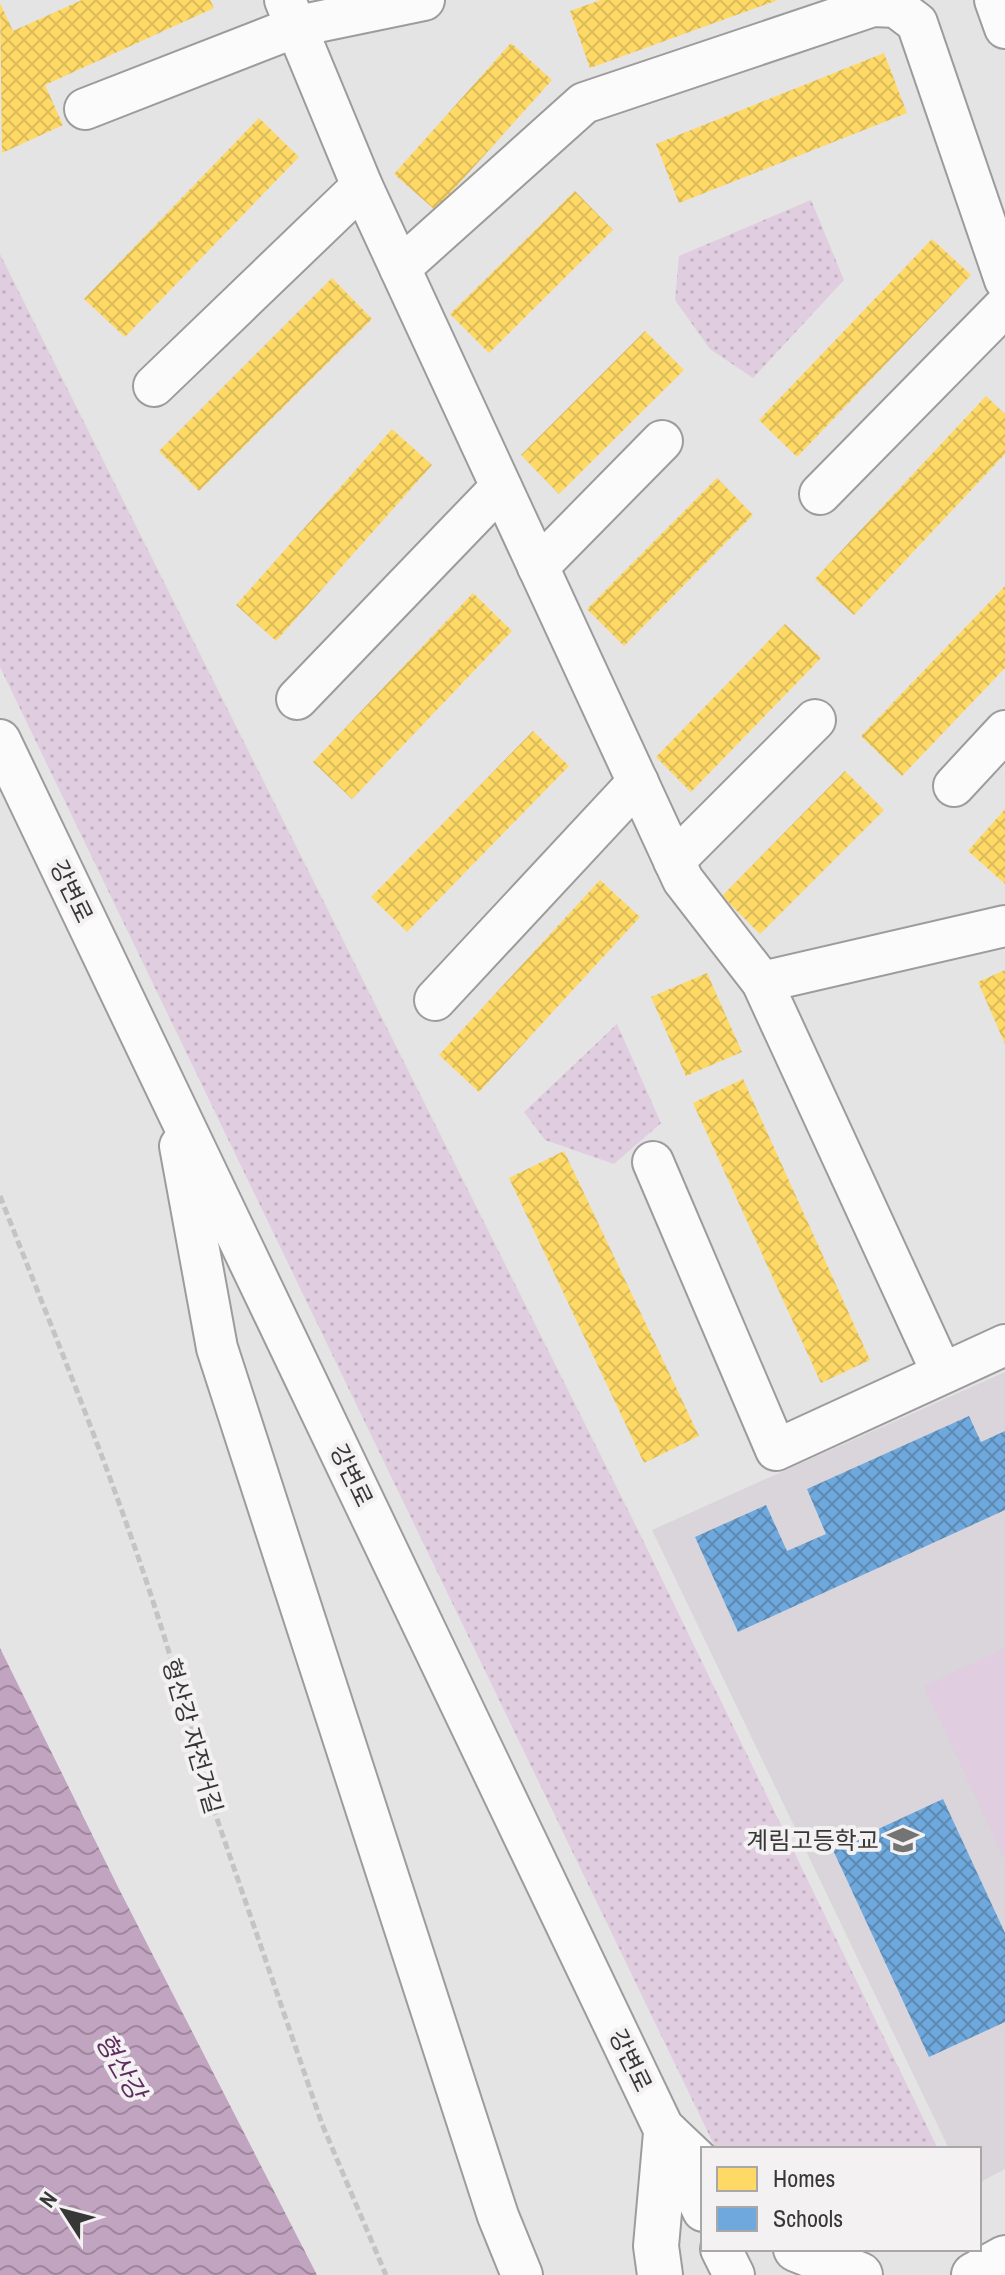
<svg xmlns="http://www.w3.org/2000/svg" width="1005" height="2275" viewBox="0 0 1005 2275" font-family="'Archivo Narrow','Noto Sans KR',sans-serif">
<style>
.built{fill:#dad5da}
.grass{fill:url(#grass-dots)}
.garden{fill:#e0cde0}
.water{fill:url(#water-waves)}
.homes{fill:url(#homes-cross-hatch)}
.schools{fill:url(#schools-cross-hatch)}
.lines{fill:none;stroke-linecap:round;stroke-linejoin:round}
.minor-casing{stroke:#9d9c9d;stroke-width:44}
.major-casing{stroke:#9d9c9d;stroke-width:48}
.path{stroke:#c5c4c5;stroke-width:5;stroke-dasharray:8 4;stroke-linecap:butt}
.minor{stroke:#fbfbfb;stroke-width:40}
.major{stroke:#fbfbfb;stroke-width:44}
.labels{text-anchor:middle;dominant-baseline:central;stroke-width:8;stroke-linejoin:round;paint-order:stroke}
.street-label{font-size:24px;fill:#383738;stroke:#f4f1f3}
.poi-label{font-size:24px;fill:#383738;stroke:#f4f1f3;text-anchor:end}
.water-label{font-size:26px;font-style:italic;fill:#5f2d5f;stroke:#f4f1f3}
</style>
<defs>
<pattern id="grass-dots" width="8" height="8" patternUnits="userSpaceOnUse" patternTransform="scale(2)"><rect width="8" height="8" fill="#e0cde0"/><path d="M2 2h.1M6 6h.1" fill="none" stroke="#c1b1c1" stroke-width="1.8" stroke-linecap="round"/></pattern>
<pattern id="water-waves" width="16" height="10" patternUnits="userSpaceOnUse" patternTransform="scale(2)"><rect width="16" height="10" fill="#c1a4c0"/><path d="M0 5q4-4 8 0t8 0" fill="none" stroke="#9e869d"/></pattern>
<pattern id="homes-cross-hatch" width="8" height="8" patternUnits="userSpaceOnUse" patternTransform="scale(2)"><rect width="8" height="8" fill="#ffd966"/><path d="M0 0l8 8M0 8l8-8" fill="none" stroke="#dbbb59"/></pattern>
<pattern id="schools-cross-hatch" width="8" height="8" patternUnits="userSpaceOnUse" patternTransform="scale(2)"><rect width="8" height="8" fill="#6fa8dc"/><path d="M0 0l8 8M0 8l8-8" fill="none" stroke="#5c8ab3"/></pattern>
</defs>
<rect width="100%" height="100%" fill="#e5e4e5"/>
<path class="built" d="M1005,1372v797l-26,14v-34h-30l-297,-619z"/>
<g class="grass">
<path d="M811,200l33,80 -91,98 -43,-29 -35,-49 4,-44z"/>
<path d="M0,254l641,1282 297,613h-222l-716,-1482z"/>
<path d="M617,1024l44,99 -47,41 -69,-24 -21,-28z"/>
</g>
<path class="garden" d="M1005,1648v212l-81,-174z"/>
<path class="water" d="M0,1648l119,241 198,386h-317z"/>
<g class="homes">
<path d="M82,0h128l4,8 -169,77 18,40 -61,28 -2,-150 13,28z"/>
<path d="M601,0h177l-188,68 -20,-57z"/>
<path d="M511,43l41,37 -117,130 -41,-36z"/>
<path d="M884,53l23,60 -228,90 -23,-59z"/>
<path d="M259,118l40,39 -174,180 -41,-38z"/>
<path d="M575,191l38,39 -124,123 -39,-39z"/>
<path d="M932,239l39,36 -174,182 -38,-37z"/>
<path d="M332,278l40,41 -173,172 -40,-40z"/>
<path d="M645,331l39,39 -125,124 -38,-39z"/>
<path d="M986,396l19,18v40l-151,161 -39,-36z"/>
<path d="M392,429l40,36 -156,176 -40,-36z"/>
<path d="M717,478l36,37 -129,131 -37,-37z"/>
<path d="M1005,586v82l-103,108 -41,-40z"/>
<path d="M473,593l39,38 -160,168 -39,-37z"/>
<path d="M785,624l36,34 -130,134 -35,-35z"/>
<path d="M533,731l36,35 -162,166 -36,-35z"/>
<path d="M845,771l39,39 -124,124 -38,-38z"/>
<path d="M1005,809v75l-37,-33z"/>
<path d="M600,880l40,37 -161,175 -40,-37z"/>
<path d="M1005,970v74l-27,-62z"/>
<path d="M707,973l35,79 -56,24 -35,-79z"/>
<path d="M743,1079l127,281 -49,23 -128,-280z"/>
<path d="M564,1151l135,285 -55,27 -135,-285z"/>
</g>
<g class="schools">
<path d="M969,1416l12,26 24,-11v79l-267,122 -43,-95 71,-32 21,46 39,-17 -19,-45z"/>
<path d="M943,1799l62,134v89l-76,35 -96,-207z"/>
</g>
<g class="lines">
<defs>
<g id="minor">
<path d="M285,0l77,186 321,694 79,102 180,391"/>
<path d="M995,0l10,28"/>
<path d="M85,109l213,-83 126,-26"/>
<path d="M400,268l184,-165 289,-97 23,1 21,16 88,257"/>
<path d="M154,386l208,-200"/>
<path d="M820,494l185,-188"/>
<path d="M538,567l124,-126"/>
<path d="M297,699l204,-212"/>
<path d="M0,740l703,1471"/>
<path d="M954,786l51,-55"/>
<path d="M674,861l141,-141"/>
<path d="M762,982l243,-56"/>
<path d="M435,1000l203,-218"/>
<path d="M180,1146l37,202 281,868 24,59"/>
<path d="M653,1162l123,288 229,-105"/>
<path d="M721,2249l13,26"/>
</g>
<g id="major">
<path d="M666,2133l37,35"/>
<path d="M796,2249l64,26"/>
<path d="M660,2275l-4,-29 10,-113"/>
<path d="M974,2275l31,-17"/>
</g>
</defs>
<use href="#minor" class="minor-casing"/>
<use href="#major" class="major-casing"/>
<path class="path" d="M0,1196c75,191 156,382 203,582l119,346 64,151"/>
<use href="#minor" class="minor"/>
<use href="#major" class="major"/>
</g>
<defs>
<symbol id="school-bare" viewBox="-9 -9 18 18"><path d="M0-5L7-2L0 1L-7-2ZM-4 1L0 2.5L4 1V4Q0 6-4 4Z" fill="#757475" stroke="#f4f1f3" stroke-width="2.5" paint-order="stroke"/></symbol>
</defs>
<g fill-rule="evenodd">
<use href="#school-bare" x="881" y="1818" width="44" height="44"/>
</g>
<g class="labels">
<g class="street-label">
<text transform="translate(72 891) rotate(64)">강변로</text>
<text transform="translate(352 1475) rotate(64)">강변로</text>
<text transform="translate(193 1736) rotate(74)">형산강 자전거길</text>
<text transform="translate(631 2060) rotate(64)">강변로</text>
</g>
<g class="poi-label">
<text x="879" y="1840">계림고등학교</text>
</g>
<g class="water-label">
<text transform="translate(121 2066) rotate(60)">형산강</text>
</g>
</g>
<rect x="701" y="2147" width="280" height="104" fill="#f4f1f3" stroke="#a9a7a8" stroke-width="2"/>
<rect x="717" y="2167" width="40" height="24" fill="#ffd966" stroke="#a9a7a8" stroke-width="2"/>
<text x="773" y="2187" font-size="24" fill="#383738">Homes</text>
<rect x="717" y="2207" width="40" height="24" fill="#6fa8dc" stroke="#a9a7a8" stroke-width="2"/>
<text x="773" y="2227" font-size="24" fill="#383738">Schools</text>
<g transform="translate(64 2211) rotate(306)" stroke="#f4f1f3" stroke-width="6" paint-order="stroke">
<path d="M0-6L14 30L0 20L-14 30Z" fill="#383738"/>
<text y="-12" font-size="22" font-weight="bold" text-anchor="middle" fill="#383738">N</text>
</g>
</svg>
